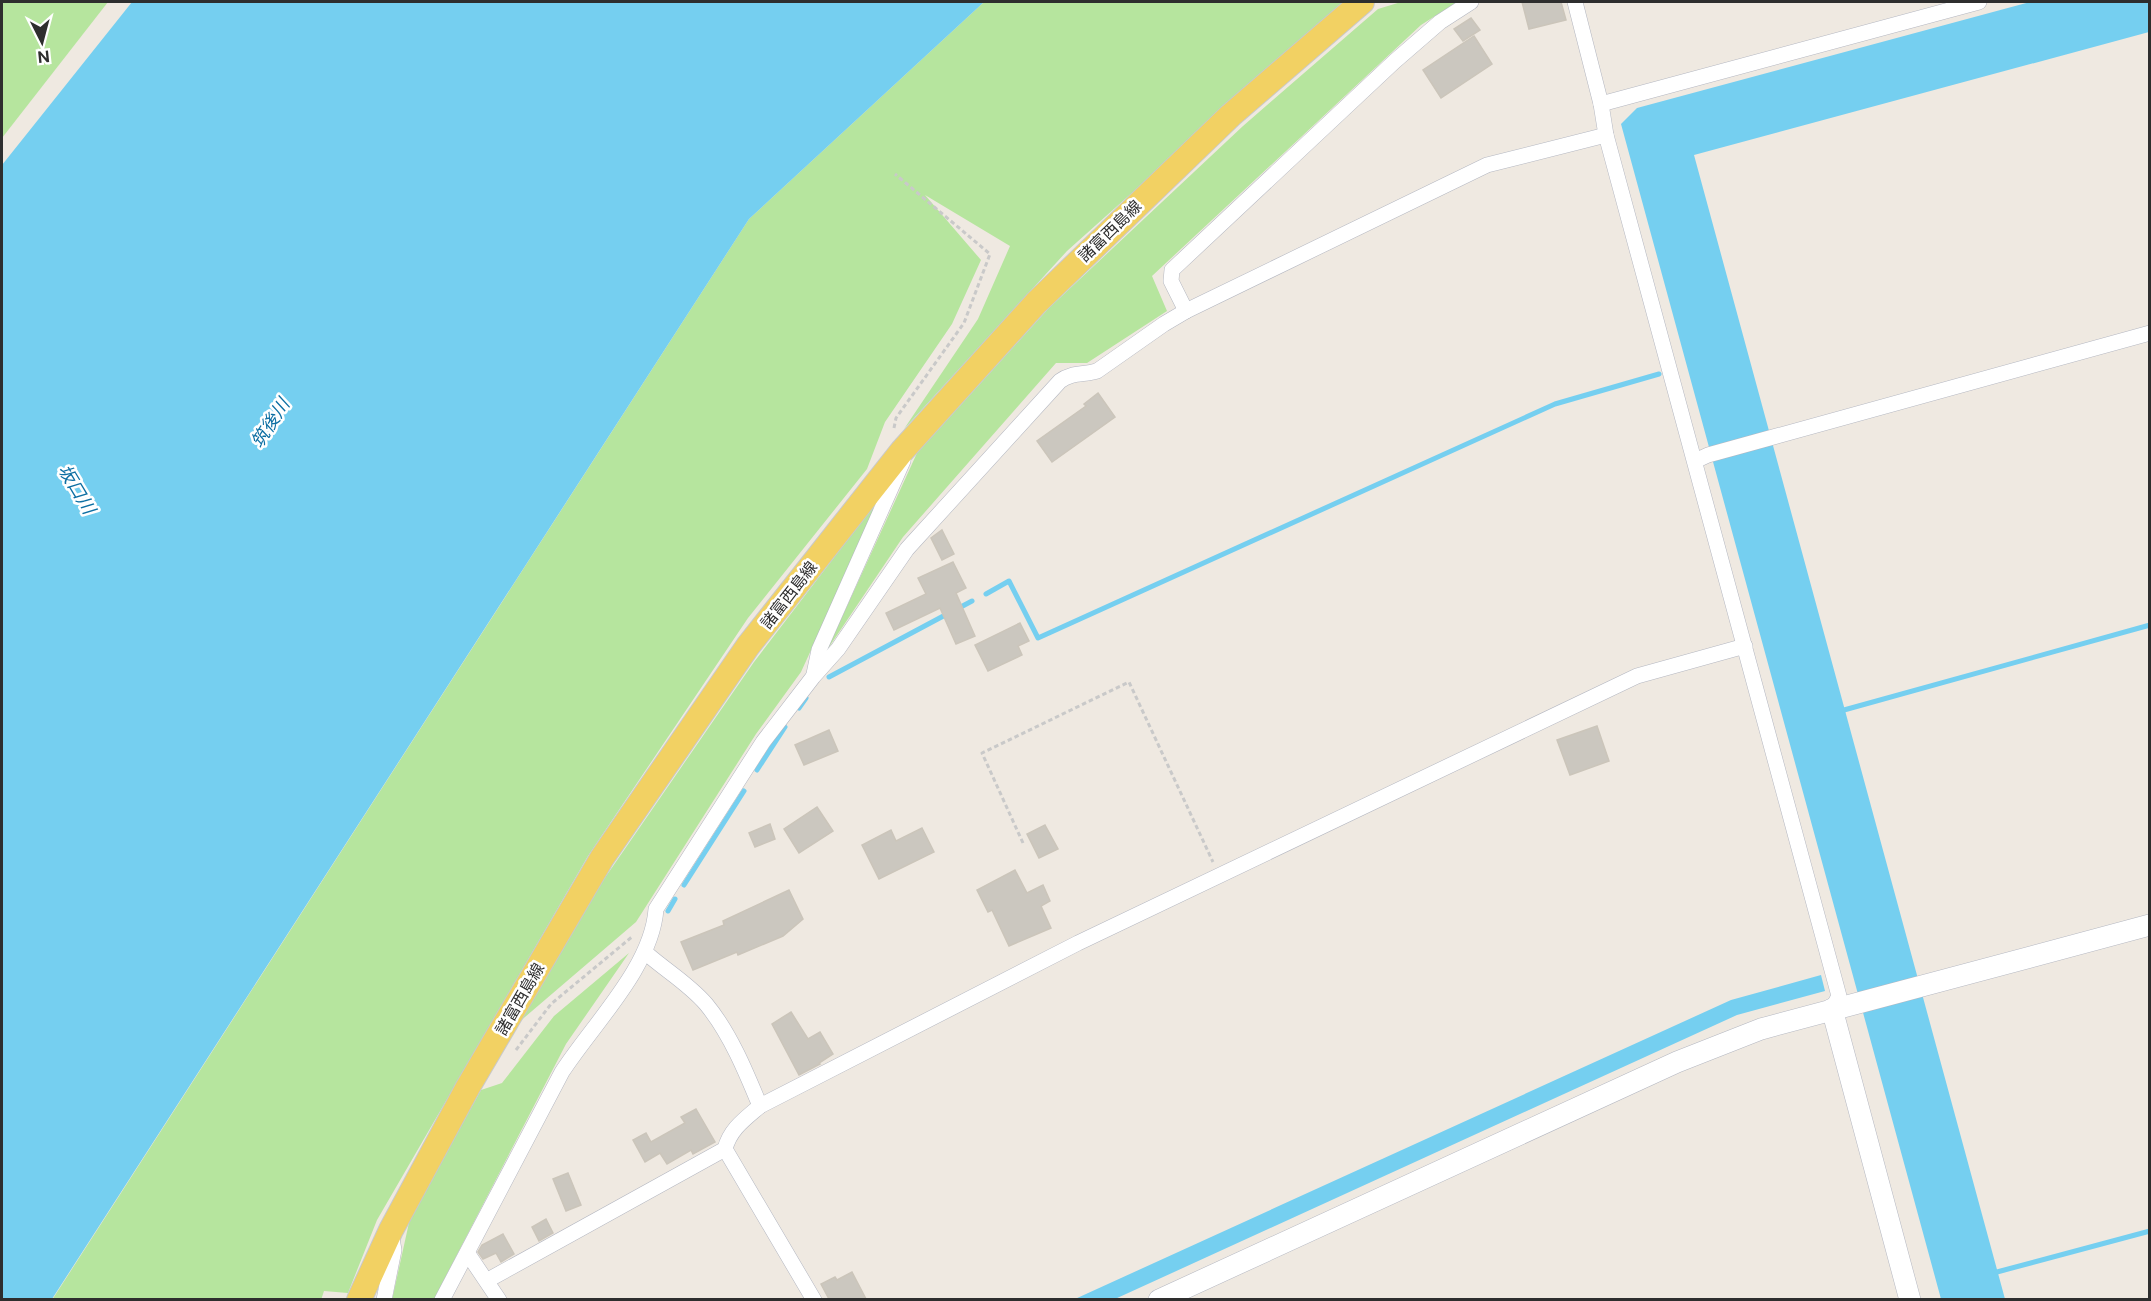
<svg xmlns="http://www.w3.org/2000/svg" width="2151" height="1301" viewBox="0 0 2151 1301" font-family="'Public Sans','Noto Sans JP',sans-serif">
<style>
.green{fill:#b6e59e}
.water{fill:#75cff0}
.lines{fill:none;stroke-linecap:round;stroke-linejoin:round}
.stream{stroke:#75cff0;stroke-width:5}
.building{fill:#cbc7bf;stroke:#cbc5ba;stroke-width:1.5}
.street-casing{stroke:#b4b7c1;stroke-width:16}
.secondary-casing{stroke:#b4b7c1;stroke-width:22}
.primary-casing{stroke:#c9c9c9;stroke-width:26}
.path{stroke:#c9c9c9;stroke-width:3;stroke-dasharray:4.5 3;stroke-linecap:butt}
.street{stroke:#fff;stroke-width:15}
.secondary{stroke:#fff;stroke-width:21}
.primary{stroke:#f2d163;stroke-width:24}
.labels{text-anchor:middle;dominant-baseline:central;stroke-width:5;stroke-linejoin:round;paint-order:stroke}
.street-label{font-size:16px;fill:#2e2e2e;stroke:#fff}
.water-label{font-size:18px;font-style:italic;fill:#0d6fa3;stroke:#fff}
</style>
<rect width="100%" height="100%" fill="#efe9e1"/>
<g class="green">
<path d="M2,2h106l-106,136z"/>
<path d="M984,2h361l-278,249 -163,178 74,-110 32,-73 -85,-51 56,65 -29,64 -67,98 -18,47 -119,149 -160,238 -211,364 -29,73 -24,-2 -3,9h-269l697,-1081z"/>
<path d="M1401,2h56l-36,23 -269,251 15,35 -80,52h-31l-153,174 -76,113 90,-197 131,-144 195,-183 135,-117z"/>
<path d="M882,495l-81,177 -45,62 -120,188 -118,101 84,-141 152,-220z"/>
<path d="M629,953l-63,91 -132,255 -42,1 18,-82 71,-128 21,-7 52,-67z"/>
</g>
<g class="water">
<path d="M132,2h852l-235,217 -697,1080h-50v-1134z"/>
<path d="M2030,2h119v30l-455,123 311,1144h-64l-320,-1175 16,-16z"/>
<path d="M1821,975l4,16 -88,24 -622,284h-40l656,-299z"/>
</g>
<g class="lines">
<g class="stream">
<path d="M986,594l23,-13 29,57 517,-234 104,-30"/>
<path d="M957,609l15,-8"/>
<path d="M829,677l120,-64"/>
<path d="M799,708l7,-10"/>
<path d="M1844,710l306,-85"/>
<path d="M757,770l28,-43"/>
<path d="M684,885l60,-94"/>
<path d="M668,911l7,-12"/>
<path d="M1997,1272l153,-41"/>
</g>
</g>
<g class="building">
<path d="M1522,2h39l5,18 -37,9z"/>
<path d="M1471,18l9,12 -17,11 -9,-12z"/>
<path d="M1474,36l18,28 -51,34 -18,-28z"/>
<path d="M1098,393l17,24 -63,45 -15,-21 49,-35 -2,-2z"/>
<path d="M942,530l12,24 -12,6 -11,-22z"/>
<path d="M953,562l13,26 -10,5 19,43 -19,8 -16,-36 -46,22 -8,-17 40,-19 -8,-16z"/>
<path d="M1020,623l9,18 -11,5 4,9 -34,16 -13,-26z"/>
<path d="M1597,726l12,35 -39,14 -13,-35z"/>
<path d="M829,730l9,21 -34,14 -9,-20z"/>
<path d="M817,807l16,24 -34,22 -15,-24z"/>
<path d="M770,824l5,15 -20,8 -6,-14z"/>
<path d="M1045,825l13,24 -19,9 -12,-24z"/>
<path d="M922,828l12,24 -55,27 -17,-34 29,-15 5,11z"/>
<path d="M1015,870l12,23 16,-8 7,16 -9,5 10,22 -42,18 -17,-36 -4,2 -11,-22z"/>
<path d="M789,890l14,29 -20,17 -45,19 -1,-3 -44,18 -12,-28 43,-17 -1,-4z"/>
<path d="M791,1012l17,27 12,-7 13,22 -14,9 1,1 -21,11 -27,-51z"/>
<path d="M696,1109l19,33 -22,12 -2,-4 -24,14 -7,-11 -15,9 -12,-22 13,-7 5,9 34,-19 -4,-6z"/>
<path d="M568,1173l13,32 -15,6 -13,-32z"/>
<path d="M546,1219l7,14 -14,8 -7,-14z"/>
<path d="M503,1234l11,20 -13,8 -5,-9 -13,6 -5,-7 4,-7z"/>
<path d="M852,1272l14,27h-37l-8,-15 14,-7 2,3z"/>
</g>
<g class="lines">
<defs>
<g id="street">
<path d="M1575,2l26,102 5,31 233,861 -7,13"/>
<path d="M1601,104l378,-102"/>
<path d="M1186,311l-15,-30 1,-11 223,-209 45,-39 31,-20"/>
<path d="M1695,461l13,-6 442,-122"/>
<path d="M814,674l5,-24 84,-189"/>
<path d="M646,953c19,17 43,31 60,51 24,29 40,68 54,102"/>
<path d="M725,1149l89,151"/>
<path d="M468,1254l31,46"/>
<path d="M488,1280l237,-131c5,-20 20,-30 35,-43l318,-163 559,-267 108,-30"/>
<path d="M384,1300l10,-50 -3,-17"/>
<path d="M442,1300l120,-228c31,-48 90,-105 94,-163l107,-167 50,-65 25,-28 69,-100 153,-168c12,-9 24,-6 37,-10l67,-47 22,-13 301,-146 119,-30"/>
</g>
<g id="secondary">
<path d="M1832,1009l78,291"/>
<path d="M1159,1300l518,-238 84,-33 389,-104"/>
</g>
<path id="primary" d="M359,1300l32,-70 77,-143 134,-229 146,-212 154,-195 134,-148 195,-188 131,-113"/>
</defs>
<use href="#street" class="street-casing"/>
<use href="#secondary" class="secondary-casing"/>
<use href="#primary" class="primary-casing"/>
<g class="path">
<path d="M894,428l2,-10 68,-95 26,-69 -95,-80"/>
<path d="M1023,843l-41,-90 147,-71 84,180"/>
<path d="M516,1050l35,-46 82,-68"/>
</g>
<use href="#street" class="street"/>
<use href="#secondary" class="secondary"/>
<use href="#primary" class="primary"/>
</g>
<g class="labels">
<g class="street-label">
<text transform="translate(1110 231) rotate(-44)">諸富西島線</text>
<text transform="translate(789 595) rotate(-52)">諸富西島線</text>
<text transform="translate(520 999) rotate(-60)">諸富西島線</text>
</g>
<g class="water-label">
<text transform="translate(270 423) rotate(-57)">筑後川</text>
<text transform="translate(77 489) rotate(59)">坂口川</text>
</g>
</g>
<rect width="2151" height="1301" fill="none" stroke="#2e2e2e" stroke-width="6"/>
<g transform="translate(42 42) rotate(174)" stroke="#ffffff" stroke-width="4.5" paint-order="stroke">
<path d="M0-4.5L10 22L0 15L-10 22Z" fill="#2e2e2e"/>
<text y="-9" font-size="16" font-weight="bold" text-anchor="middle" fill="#2e2e2e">N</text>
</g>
</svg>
